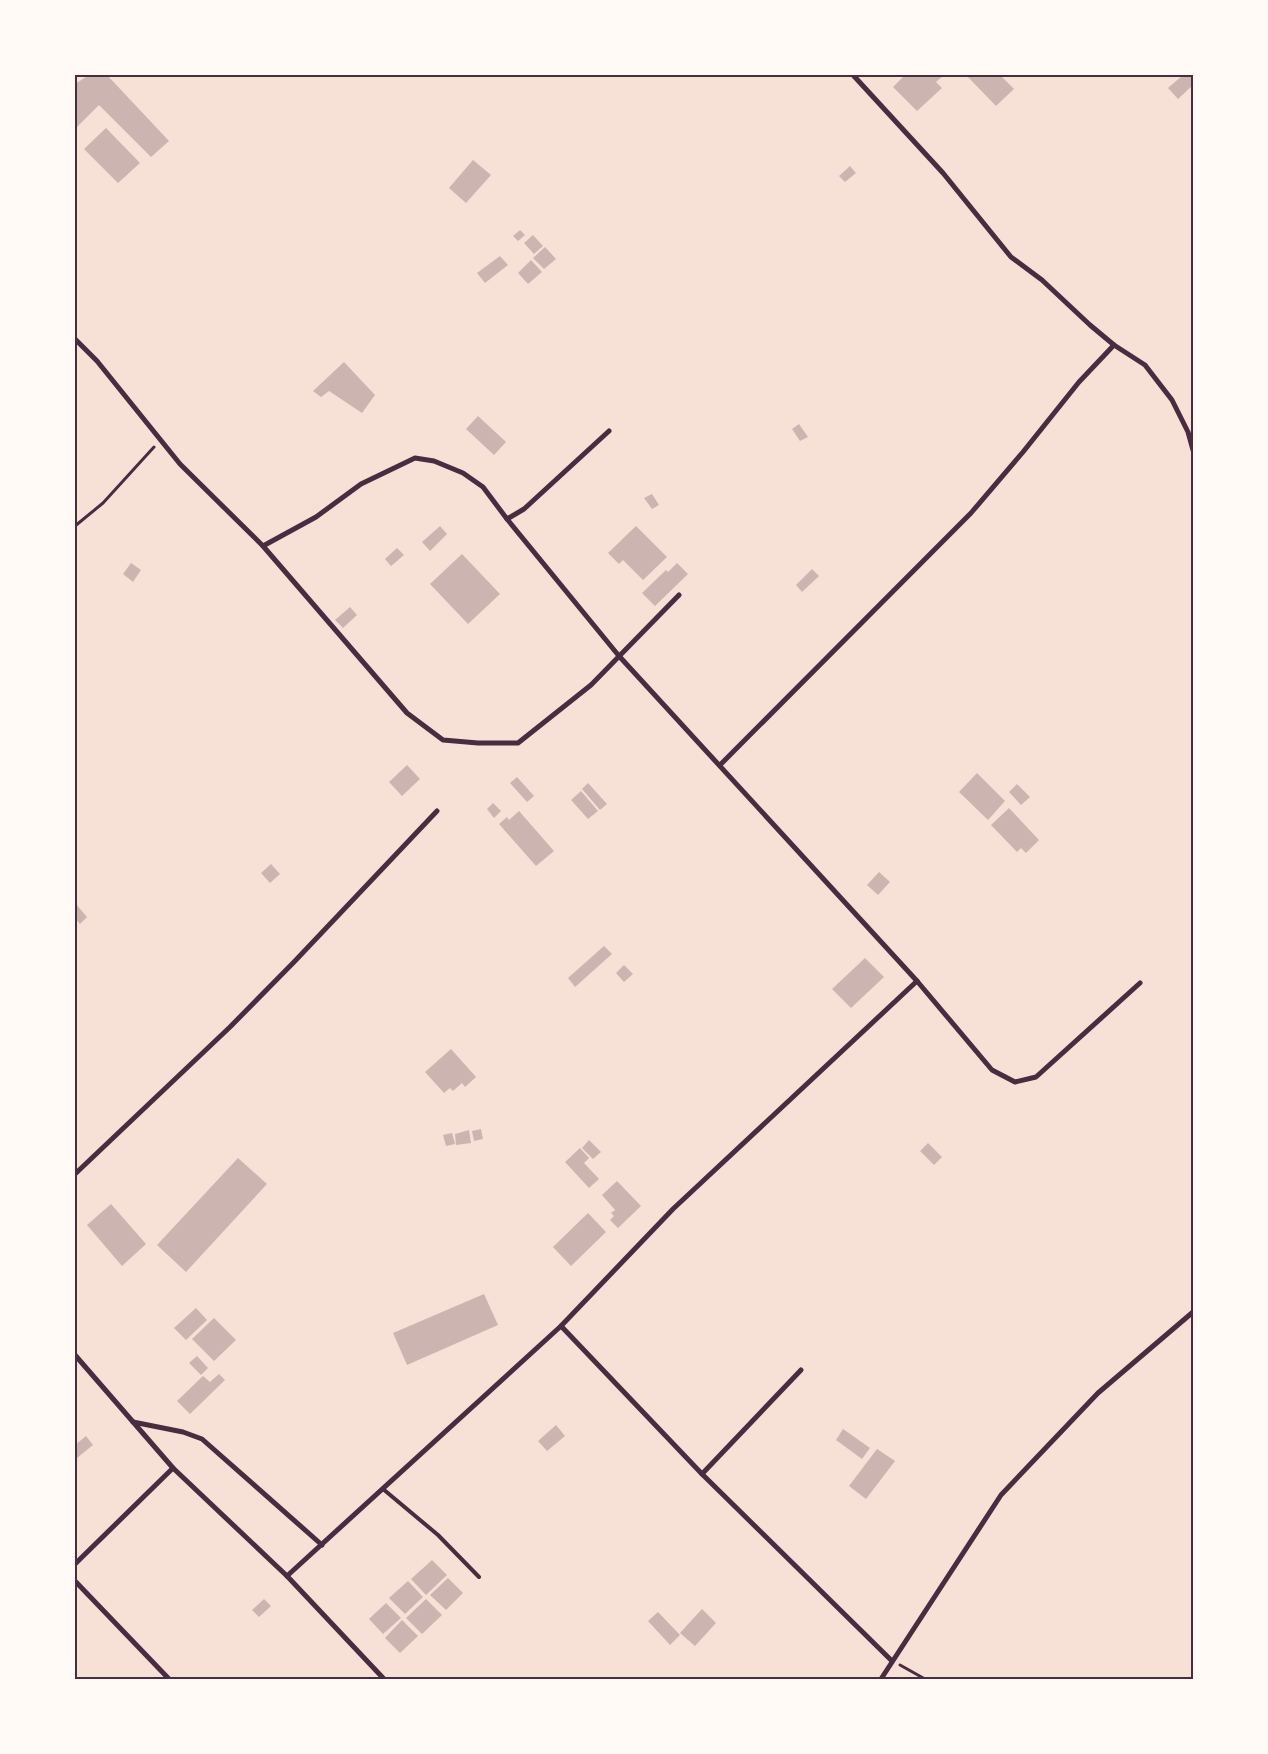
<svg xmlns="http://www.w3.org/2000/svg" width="1268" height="1754" viewBox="0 0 1268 1754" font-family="Lato,sans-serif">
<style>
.building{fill:#ccb4b1}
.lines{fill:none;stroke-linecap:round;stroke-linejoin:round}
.path{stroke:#4a2c40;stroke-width:3}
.service{stroke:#4a2c40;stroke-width:4}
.minor{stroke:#4a2c40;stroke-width:5}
.neatline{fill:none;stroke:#4a2c40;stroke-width:2}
</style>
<rect width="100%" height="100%" fill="#f7e1d7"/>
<g class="building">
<path d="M89,75h18l62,66 -18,16 -52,-52 -24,24v-45z"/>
<path d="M905,75h39l-8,7 6,6 -25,23 -24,-24z"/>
<path d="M966,75h34l14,14 -18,17z"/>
<path d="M1183,75h10v10l-15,14 -10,-11z"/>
<path d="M106,128l34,35 -22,20 -34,-34z"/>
<path d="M473,160l18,15 -25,28 -17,-15z"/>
<path d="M850,166l6,7 -11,9 -6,-6z"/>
<path d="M520,230l5,5 -7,6 -5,-5z"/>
<path d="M533,235l10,11 -9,8 -10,-11z"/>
<path d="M545,247l11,12 -12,10 -11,-11z"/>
<path d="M500,256l8,9 -23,18 -8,-10z"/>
<path d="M531,260l11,12 -14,12 -10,-11z"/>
<path d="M344,362l31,33 -13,18 -33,-22 -8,6 -8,-6z"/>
<path d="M478,416l28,26 -12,13 -28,-26z"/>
<path d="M799,424l9,13 -8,4 -8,-12z"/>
<path d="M652,494l7,11 -7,4 -8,-11z"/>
<path d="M440,526l7,8 -17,17 -8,-9z"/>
<path d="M636,526l31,31 -24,23 -20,-20 -4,4 -11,-11z"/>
<path d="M397,548l7,7 -13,11 -6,-7z"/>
<path d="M462,554l38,40 -32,30 -38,-40z"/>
<path d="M131,563l10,7 -8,12 -10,-8z"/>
<path d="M677,563l11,11 -33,32 -13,-13 24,-23 2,2z"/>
<path d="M812,569l7,7 -17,16 -6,-7z"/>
<path d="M350,607l7,8 -14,13 -8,-8z"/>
<path d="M407,765l13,14 -18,17 -13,-14z"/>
<path d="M977,773l28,28 -17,19 -29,-28z"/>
<path d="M517,777l17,19 -7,6 -17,-19z"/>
<path d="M588,783l19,21 -7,6 -18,-21z"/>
<path d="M1017,784l13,13 -9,8 -12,-13z"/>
<path d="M581,791l17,20 -10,8 -17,-19z"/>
<path d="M493,803l8,8 -7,7 -7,-9z"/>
<path d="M1009,808l30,32 -13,13 -5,-5 -4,4 -26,-27z"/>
<path d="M519,811l35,40 -18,15 -37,-42 8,-7 2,3z"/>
<path d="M271,864l9,10 -10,9 -9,-10z"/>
<path d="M879,872l11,10 -12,13 -11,-10z"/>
<path d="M75,903l12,14 -7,7 -5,-6z"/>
<path d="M604,946l8,8 -37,33 -7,-9z"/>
<path d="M865,958l19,19 -33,31 -19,-19z"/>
<path d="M624,965l9,9 -9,8 -8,-9z"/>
<path d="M451,1049l25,28 -11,10 -3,-4 -9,8 -3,-3 -6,5 -19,-21z"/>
<path d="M481,1129l2,10 -9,2 -2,-10z"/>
<path d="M469,1130l2,13 -15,2 -1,-11z"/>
<path d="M452,1133l3,11 -9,2 -3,-11z"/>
<path d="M589,1140l12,12 -8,7 -11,-11z"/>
<path d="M928,1143l14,14 -8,8 -14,-14z"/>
<path d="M580,1148l9,10 -5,5 15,16 -10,9 -24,-26z"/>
<path d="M238,1158l29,26 -81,88 -29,-27z"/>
<path d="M617,1181l24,25 -23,22 -8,-8 4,-4 -3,-3 4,-3 -13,-15z"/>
<path d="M111,1204l35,40 -24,22 -35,-41z"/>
<path d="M588,1213l18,19 -35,34 -18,-19z"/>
<path d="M484,1294l14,31 -91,40 -14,-32z"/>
<path d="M196,1308l11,12 -21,20 -12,-12z"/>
<path d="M214,1318l22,22 -22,21 -22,-22z"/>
<path d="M197,1356l11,12 -7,7 -12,-12z"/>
<path d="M219,1374l6,6 -35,34 -13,-13 26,-25 7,6z"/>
<path d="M556,1425l9,11 -18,15 -9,-10z"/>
<path d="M843,1429l27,19 -8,11 -26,-19z"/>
<path d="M86,1436l7,9 -16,13 -2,-3v-10z"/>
<path d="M877,1449l18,12 -29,38 -17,-13z"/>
<path d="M432,1560l15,15 -21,20 -15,-16z"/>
<path d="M448,1578l15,15 -17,17 -16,-15z"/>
<path d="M408,1581l15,16 -18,17 -16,-16z"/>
<path d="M264,1599l7,7 -12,11 -7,-7z"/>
<path d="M426,1599l16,16 -20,19 -16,-16z"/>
<path d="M386,1603l15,15 -18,16 -14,-15z"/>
<path d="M702,1609l14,14 -21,23 -15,-13z"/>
<path d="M658,1612l22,23 -10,10 -22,-24z"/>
<path d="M402,1620l16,16 -18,17 -15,-15z"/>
</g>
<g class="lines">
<g class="path">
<path d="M75,526l28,-23 51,-56"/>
<path d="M900,1665l25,14"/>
</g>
<path class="service" d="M383,1489l55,46 41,42"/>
<g class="minor">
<path d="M853,75l90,98 68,84 31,23 48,45 24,20 31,20 27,35 16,32 5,18"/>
<path d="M75,339l22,22 83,103 83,82 53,-29 45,-33 54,-26 19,3 29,12 20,14 24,32 17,-10 85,-78"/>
<path d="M507,519l112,137 298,325 75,89 23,12 21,-5 104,-94"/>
<path d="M263,546l144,167 36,27 35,3h40l73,-58 88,-90"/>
<path d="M720,765l251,-252 52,-61 56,-70 35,-37"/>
<path d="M75,1174l155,-147 64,-65 143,-151"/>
<path d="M561,1326l141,148 190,187"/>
<path d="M75,1355l98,113 114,108 97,103"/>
<path d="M133,1422l50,10 19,7 120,106"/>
<path d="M702,1474l99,-104"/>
<path d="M75,1564l98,-96"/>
<path d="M287,1576l274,-250 112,-117 244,-228"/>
<path d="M75,1581l94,98"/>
<path d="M881,1679l120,-184 97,-102 95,-81"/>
</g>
</g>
<rect width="1268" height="1754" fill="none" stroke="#fffaf5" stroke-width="152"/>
<rect x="76" y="76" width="1116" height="1602" class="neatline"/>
</svg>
